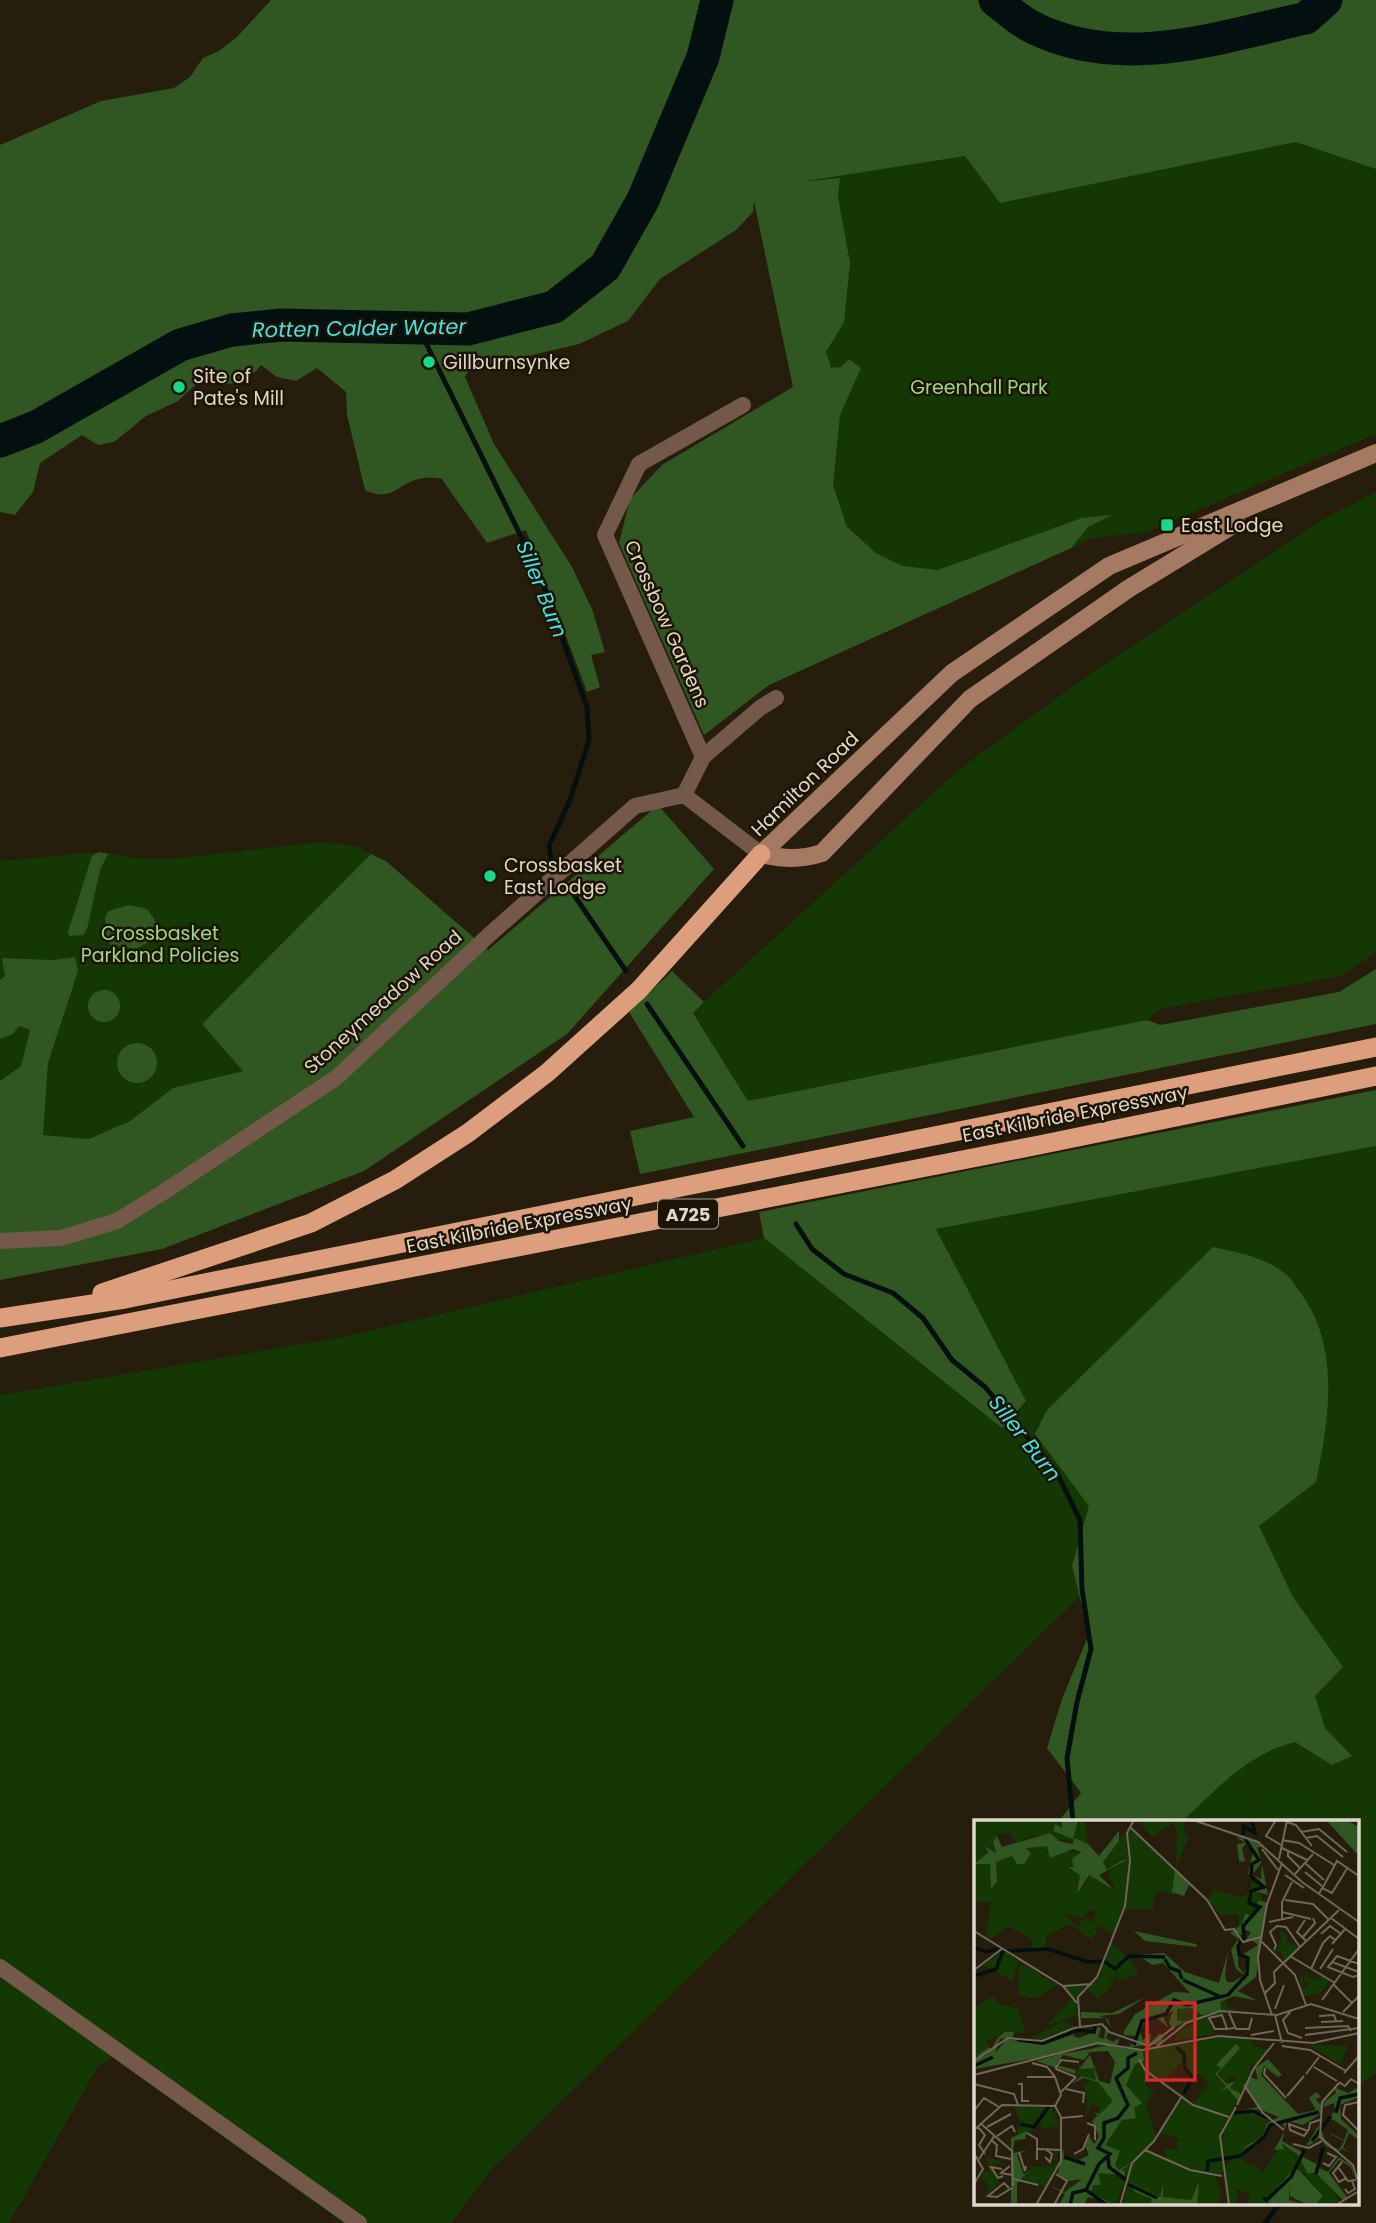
<svg xmlns="http://www.w3.org/2000/svg" width="1376" height="2223" viewBox="0 0 1376 2223" font-family="Poppins,sans-serif">
<style>
.green{fill:#143804}
.forest{fill:#305721}
.lines{fill:none;stroke-linecap:round;stroke-linejoin:round}
.stream{stroke:#041010;stroke-width:5}
.river{stroke:#041010;stroke-width:33}
.minor{stroke:#74594b;stroke-width:16}
.secondary{stroke:#a57a63;stroke-width:18}
.trunk{stroke:#dc9e7d;stroke-width:19}
.poi-dot{fill:#18d989;stroke:#1d1404;stroke-width:2.5}
.labels{text-anchor:middle;dominant-baseline:central;stroke-width:5;stroke-linejoin:round;paint-order:stroke}
.shield{fill:#1d1404;stroke:#a49c91;stroke-width:2}
.shield-label{font-size:18px;font-weight:bold;fill:#ded7cd}
.poi-label{font-size:19px;fill:#ded7cd;stroke:#1d1404;text-anchor:start}
.park-label{font-size:19px;fill:#9cd888;stroke:#1d1404}
.street-label{font-size:19px;fill:#ded7cd;stroke:#1d1404}
.water-label{font-size:21px;font-style:italic;fill:#47dfe5;stroke:#1d1404}
.inset-river{fill:none;stroke:#041010;stroke-width:3.5}
.inset-road{fill:none;stroke:#706759;stroke-width:2}
.view{fill:#d62828;fill-opacity:0.15;stroke:#d62828;stroke-width:3.5}
.inset-edge{fill:none;stroke:#ded7cd;stroke-width:3.5}
</style>
<rect width="100%" height="100%" fill="#271d0c"/>
<g class="green">
<path d="M1376,88v346l-229,98 -54,6 -22,10 -302,137 -65,50 -85,-192 43,-78 131,-78 -39,-190 22,-12 189,-29 35,47 296,-61z"/>
<path d="M1376,492v460l-35,24 -181,33 -13,11 -399,81 -55,-89 269,-245 128,-93 235,-156z"/>
<path d="M323,842l32,4 16,8 -169,170 41,47 -70,17 -43,33 -41,18 -46,-4 5,-72 30,-92 -3,-14 -21,3 -51,-2 2,18 -5,4v-119l100,-9 34,6h44z"/>
<path d="M19,1026l11,4 -9,36 -21,15v-42l13,-5z"/>
<path d="M1376,1146v927l-19,14v-265h-299l23,-29 -34,-45 15,-49 27,-65 -10,-37 -587,572 -41,54h-108l-231,-166 -15,11 -88,155h-9v-828l339,-57 425,-100 238,190 24,-27 -90,-172z"/>
</g>
<g class="forest">
<path d="M271,0h1105v169l-80,-27 -296,61 -35,-47 -165,26 40,-4 -2,19 12,66 -6,59 -18,30 5,16 10,-1 8,-8 12,9 -21,47 -7,70 14,42 29,26 26,13 36,4 144,-52 30,-3 -24,12 -17,21 -302,137 -65,50 -85,-192 11,-44 32,-34 131,-78 -39,-186 -1,11 -17,18 -76,49 -32,42 -49,23 -110,26 -4,7 29,67 78,123 20,42 13,43 -14,3 9,32 -13,5 -61,-162 -39,13 -46,-65c-7,0 -16,-1 -23,1 -20,5 -27,24 -53,11l-18,-75 -1,-23 -29,-24 -21,13 -19,-4 -16,-12 -16,18 -20,1 -21,-7 -26,24 -32,15 -32,26 -16,3 -16,-10 -42,28 -7,29 -18,23 -15,-3v-367l101,-44 73,-13 16,-11 13,-19 16,-7 18,-14z"/>
<path d="M658,805l56,64 -147,165 -203,137 -202,78 -162,31v-199l21,-15 9,-36 -11,-4 -6,8 -13,5v-59l5,-4 -3,-18 52,2 21,-3 3,14 -30,92 -5,72 46,4 41,-18 43,-33 70,-17 -41,-47 169,-170 16,8 101,88z"/>
<path d="M100,852l8,2 -8,16 -13,59 -4,6 -13,1 -2,-4 24,-76z"/>
<path d="M129,905l18,4 9,13 -9,21 -11,6 -25,-4 -5,-6 -1,-22 4,-6z"/>
<path d="M1376,969v55l-736,150 -10,-43 64,-14 -65,-105 43,-41 32,31 -11,11 55,88 399,-81 13,5 179,-33z"/>
<circle cx="104" cy="1006" r="16"/>
<circle cx="137" cy="1063" r="20"/>
<path d="M1376,1090v56l-440,83 90,172 -24,27 -238,-190 -5,-26z"/>
<path d="M1213,1247c23,5 50,10 70,25 7,4 12,14 17,20 41,55 29,127 16,190l-57,44 34,71 50,70 -28,29 10,32 27,28 -20,9 -37,-23c-47,12 -79,47 -113,80h-124l23,-29 -34,-45 15,-49 27,-65 -17,-68 17,-60 -54,-72 12,-24z"/>
</g>
<g class="lines">
<g class="stream">
<path d="M419,329l120,244 48,134 2,33 -19,60 -21,46 2,14"/>
<path d="M574,895l52,76"/>
<path d="M647,1004l96,142"/>
<path d="M796,1224l16,25 32,25 49,19 30,25 29,42 33,27 71,84 24,49 2,69 9,60 -14,53 -10,56 6,64"/>
<path d="M1265,2223l14,-19"/>
</g>
<g class="river">
<path d="M995,0c12,9 25,22 39,28 88,43 182,10 272,-10l20,-18"/>
<path d="M0,441l36,-14 144,-82 52,-15 49,-5 187,4 86,-22 51,-40 38,-67 60,-143 14,-57"/>
</g>
<g class="minor">
<path d="M703,757l-98,-222 34,-71 104,-59"/>
<path d="M684,795l19,-38 57,-49 16,-10"/>
<path d="M684,795l77,59"/>
<path d="M0,1241l61,-3 56,-17 45,-28 174,-115 153,-143 146,-129 49,-11"/>
<path d="M0,1967l359,256"/>
</g>
<g class="secondary">
<path d="M761,854l191,-181 157,-107 267,-113"/>
<path d="M761,854c23,5 39,6 61,-1l148,-154 158,-110 108,-66"/>
</g>
<g class="trunk">
<path d="M102,1293l209,-70 84,-43 73,-47 79,-60 92,-83 122,-136"/>
<path d="M0,1318l125,-19 1251,-252"/>
<path d="M0,1348l1039,-203 337,-69"/>
</g>
</g>
<g class="poi-dot">
<circle cx="429" cy="362" r="7"/>
<circle cx="179" cy="387" r="7"/>
<rect x="1160" y="518" width="14" height="14" rx="3.5"/>
<circle cx="490" cy="876" r="7"/>
</g>
<g class="labels">
<rect class="shield" x="658" y="1199.5" width="60" height="29" rx="5"/>
<g class="shield-label">
<text x="688" y="1214">A725</text>
</g>
<g class="poi-label">
<text x="443" y="362">Gillburnsynke</text>
<text x="193" y="376">Site of<tspan x="193" dy="22">Pate's Mill</tspan></text>
<text x="1181" y="525">East Lodge</text>
<text x="504" y="865">Crossbasket<tspan x="504" dy="22">East Lodge</tspan></text>
</g>
<g class="park-label">
<text x="979" y="387">Greenhall Park</text>
<text x="160" y="933">Crossbasket<tspan x="160" dy="22">Parkland Policies</tspan></text>
</g>
<g class="street-label">
<text transform="translate(667 624) rotate(66)">Crossbow Gardens</text>
<text transform="translate(805 784) rotate(-44)">Hamilton Road</text>
<text transform="translate(383 1002) rotate(-42)">Stoneymeadow Road</text>
<text transform="translate(1075 1114) rotate(-11)">East Kilbride Expressway</text>
<text transform="translate(519 1225) rotate(-11)">East Kilbride Expressway</text>
</g>
<g class="water-label">
<text transform="translate(359 328) rotate(-1)">Rotten Calder Water</text>
<text transform="translate(542 589) rotate(68)">Siller Burn</text>
<text transform="translate(1025 1438) rotate(52)">Siller Burn</text>
</g>
</g>
<g transform="translate(974 1820)">
<rect width="385" height="385" fill="#271d0c"/>
<path d="M0,0h111l3,24 -54,-9 -18,8 -5,-9 -11,-1 -7,9 3,17 -22,5 16,-1 1,25 6,-6 -1,-20 32,-11 -2,-3 21,-3 2,6 32,1 -12,15 11,8 1,18 8,-18 26,15 -7,-18 21,-13 1,3 -2,-28 3,-5 44,41 -1,25 -18,-5 -3,20h-28l3,-15 -1,-21 -2,27 -11,34 -22,-15 5,-7 -6,-4 -10,9 -19,-5 16,14 7,-10 15,9 -8,14 -22,-16 -24,12v11l-14,2v-10l-24,-13 -17,12 -5,-2 5,-35 -17,2zM169,0h27l2,4 -20,13 -9,-10zM198,0h14l-3,9 6,8 -13,30 1,-36zM151,13l4,24 -22,13 -4,-8zM278,62l9,4 -8,4h6l4,12 -5,-2 -8,17 -12,12 -5,-1 6,-3 -1,-11 -17,1 -13,-14 5,-12 27,9 8,-5zM306,111l7,3 -1,7 13,6 -15,14 -3,-9 -6,-1 6,-10zM137,123l16,13 -12,12 -10,-7zM29,130l15,11 -5,20 -29,-16zM154,136l11,18 -21,7v-4l-5,1 3,4 -11,-2 9,3 -16,17 -10,-12 11,-10 4,-16 12,8zM51,145l26,17 6,2 -22,15 -17,-4 1,-29zM333,150l2,9 6,-7 2,1 2,5 -4,-5 -4,5 10,2 -1,-6 11,6 -11,13 -16,3 -4,-6v-13l3,-2v15l8,-10 -7,2zM111,165l-9,17 1,13 -31,11 25,-27 4,2 -11,-15zM19,176l6,9 19,3 7,25 -20,-1 -19,9 4,8 -16,8v-49zM251,179l2,7 10,4 -63,17 -4,-8 4,-10zM234,195l6,19 -41,7 8,-11zM90,201l12,6 -18,8 -6,-2 -5,7 -17,-2zM253,217l24,2 3,7 14,4 -11,14h-8l3,9 -13,22 -9,-7 7,-12h-6l-4,8 -10,-10 19,-29 -19,20 4,3 -6,7 12,11 -6,6 6,-4 11,13 -9,15 -35,-10 34,11 -9,19 6,23 -3,15 -20,-3 13,5 6,15 -3,14 -21,-2 2,-21 -8,18 -29,-3v-11l-1,11 -6,-1 -25,-10 -3,-7 -12,26 -27,-8 -4,8h-25l6,-11 -15,-8 15,6 1,-4 16,-7 -24,-7 1,-5 18,6 6,-7 -18,-12 18,4 6,-6 -4,-7 10,-3 4,-8 -7,-15 6,-6 -6,-1h7l1,-7 -9,-2 -5,12 1,-13 -20,-3 21,2 -4,-18 8,-6 -16,-4 3,-6 16,-4 4,16 11,3 5,-22 -7,-11 -17,1 6,-8 36,7zM211,239l-1,9 9,9 6,-4 10,11 -16,20 -11,-9 -24,37 20,5 -1,12h-12l1,11 -21,-11 11,-12 -10,-32 8,-13 -9,-7 6,-10 11,7zM335,226l1,-1 38,1 -8,18zM39,285l38,1 9,20 -17,3 -3,-7 5,-8 -11,16 -18,5 4,-14zM258,292h19l16,6 -5,19 -16,9 -6,10 4,7 11,1 7,9 19,-30 49,41 10,18 -25,3 8,-10 -25,-27 -31,29 5,8h-25l3,-11 -14,-5 1,16h-7l-7,-30 9,-19 -6,3 -6,-15zM86,330l-5,7 -1,8 7,-6 -15,29 -26,-9 11,-10 -4,-9 5,7 21,-1 2,-15zM13,336l19,9 -17,-1 10,19 -12,11 1,-9 -7,-7 2,-6 7,2zM154,366l25,13 -3,6h-27z" fill="#143804" fill-rule="evenodd"/>
<path d="M88,0h16l-5,19 -20,-8 2,-7 7,4zM352,0h20l13,7v29zM145,11v10l-16,21 4,8 14,-9 8,-2 -30,16 15,15 -25,-15 -12,19 3,-19 -12,-8h5l-1,-8 9,-7 -8,-3 -23,9 -3,-12 -21,2 5,5 -7,11h-7l-5,-8 -16,6 1,20 -6,7 -1,-25h-16l15,-12 -5,-6 12,7 -3,-11 4,-6 5,11 48,-14 9,8 13,3 3,-6 13,6 11,12zM262,17l18,4 9,6h-6l5,15 -10,13 9,4 1,-15 6,31 -16,-5 10,-4 -14,-12 5,-23 -7,-7 -4,4 3,14 -6,-1 -2,-17 8,-1zM201,50l14,15 -5,11 -12,-4zM284,80l9,3 -11,74 -18,14 20,10 -24,-5 -14,6 1,8 -19,5 -10,-7 -15,1v12h9l-14,7 -3,-6 4,-11 -10,5 5,11 -14,-11 -9,5 -5,11 3,8 8,-7 -1,10 10,-10 4,3 -4,8 -31,3 9,-11 -14,-1v-4l11,-17 39,-22 16,1 -27,-30 -11,2 -14,-10 26,-2 21,19 34,11 9,-31 -3,24 2,6h6l11,-7 -8,-6 -5,-19 7,-11 -8,-6 11,-8 5,-12 4,3 7,-8zM272,102l-1,8 6,2 -7,11 8,-3 6,5 -16,10 6,5 -4,14 -6,-8v-33l6,4v-13zM160,111l62,13 1,3 -52,-6zM172,177l-27,17 -20,2 9,3 3,9 -6,-10h-24v-6l31,1zM132,205l3,6 -3,7 7,4 6,-4 -1,6 -144,25v-8l15,-8 -15,5 15,-11 2,3 7,-13 7,-5h9l-1,5 -13,2 -5,14 12,-14 34,6 38,-16 -6,7 6,2 15,-6 2,-6 5,2 -3,9 6,2zM122,224l47,7 1,10 -9,3 -9,21 16,18 -8,5 2,10 -14,2 -17,25 15,6 -5,14 4,5 13,-8 -11,9h4l-1,9 -2,-5 -24,-2 3,12h-8l-2,7 19,11 -22,-6 -4,8h-25l6,-11 -15,-8 15,6 17,-13 -14,2 -10,-7 5,-26 1,8 15,4 10,-5 -4,-9 4,-10 5,8 5,-8 -7,-15 6,-6 -5,-3 7,2 13,-13 -15,-19 -14,-4 -11,5 8,-7 15,4 -2,-12 -15,1 11,-14 9,26 11,3 5,-22 -7,-11 -18,1 -6,8 -21,-5 -7,10 20,5 -1,4 -39,-13zM262,224l4,4 -23,26 10,10 8,-3 -5,7 11,6 -3,7 -11,-13 -7,5 6,-7 -11,-12 6,-6 -5,-3zM294,239l14,16 -4,2 -14,-11 -3,9 37,39 18,-4 -7,-12 7,-6 5,5 -6,2 8,8 -3,7 -17,11 -16,-4 -2,8 -4,-8 -10,4 -6,13 -19,10 -6,8 6,-10 16,-9 5,-14 12,-6 -20,-8 -5,1 1,6 -4,-4h-19l26,-5 -13,-21 6,-9 7,3 -3,-12zM360,267l14,6 11,-6v10l-19,8 1,14 18,17v4l-10,-7 -6,15 7,5 -8,-4 -4,3 -12,-6 -6,-8 2,-7 4,12 13,7 5,-9 -12,-6 -2,-2 14,7 4,-10 -16,-11 -10,7 13,-15 -1,-8 -10,4 -1,-4 13,-10zM345,305v13l-9,7h-3l-4,12 13,7 7,-18 -4,22 9,4 11,-15 13,9 2,12 -3,-11 -12,-7 -10,13 18,24 12,-7 -3,-8 3,8 -16,10 -27,-27h-9l-8,-17 -18,-13 3,6 -10,1 11,-19 -3,10 20,11zM53,311l-2,8 -10,1 -2,9 1,4 13,-3 -10,5 7,20 9,-8 -16,16v21l-6,1v-67zM322,347l27,29 -8,9h-7l-18,-9v-12l-1,16 16,5h-33l-6,-5zM155,362l31,15 3,-12v12l28,3 8,-18 -2,23h-47l2,-6 -17,-7z" fill="#305721" fill-rule="evenodd"/>
<path class="inset-river" d="M269,15l1,-9 11,7 -3,-13M0,127l11,5 14,-3M33,131l41,-2 40,13 16,-1 11,8 14,-13 36,1M191,139l5,9 9,3 3,8M0,156l22,-7 7,-18M209,160l36,16M44,220l26,3 35,-13 15,2 2,-7M160,225l8,-24 24,-7 8,-14 13,5 41,-10 19,-21 1,-16 -9,-4 -1,-8 6,-8 -1,-12 17,-19 -11,-4 2,-12 13,-4 -13,-11 1,-12 7,-4 -14,-21M202,227l8,7 1,14 7,9 -8,17M0,246l19,-9M259,293l19,-2 15,7M362,293l4,-15 19,-4M46,304l14,3 15,-21M338,321l19,-25M90,337l21,7M134,337l1,10 17,13M233,351l1,-10 32,-5 24,-19 6,-12 49,-13M342,354l7,-27M154,364l29,14M112,370l21,15M289,378l4,2 24,-23 14,-28M96,385l3,-12 13,-3 13,-26 11,-10 -12,-6 6,-10v-15l14,-5 10,-13 -12,-27 12,-10v-10l9,-5"/>
<path class="inset-road" d="M219,0l65,22 44,40 57,40M302,0l-10,16 15,9M313,2l9,3 16,21M157,8l76,72 18,30 9,-1 9,13 18,-5M327,12l18,-3 28,23M331,18l12,-2 26,21M308,20l17,3 35,22M308,28l25,12M288,29l16,21M314,30v6l12,12M305,39l8,-39M331,43l19,17M331,52l17,14M321,54l18,-20M311,55l19,13M348,69l15,-28 22,15M345,74l3,-6 10,5 16,-26M311,80l28,4 16,16M308,92l29,7M357,98l28,21M308,99v-17l10,-20M331,100l-8,12 9,9M295,102l24,-5M0,111l89,55 14,17M347,114l9,-8 11,8M328,118l13,-15 -2,-5M288,122l33,33 11,30M358,124l14,-16M300,130l2,-5 -6,-13 7,-6 9,1 14,20M316,136l45,27M358,142l27,10M385,144l-22,-8 -9,11 25,10 6,-2M337,149l12,-26 7,-7 5,4M346,149l13,-20M0,150l29,-22M360,165l18,18M89,166l29,-2M291,173l10,-10 -1,-11 65,-62M348,180l37,-51M301,189l9,-24M317,191l-8,9 5,13 14,5M369,192l16,-16M255,193l7,16h13l3,-11M298,195l-12,-35 -2,-23 9,-53 15,-41M301,195l7,28M345,196l15,-1 2,6M347,202l22,-1M106,207l-2,-30 19,-20 28,-71 5,-45 -3,-28 7,-13M331,208l43,-2 3,5M253,209h-12l-6,-11 13,-3 5,14 7,-1M200,213l12,-10 34,-12 57,4 34,-11 48,15M277,215l23,-4M331,215l54,-7M183,226l17,-13M308,226l28,4 36,21M165,239l6,11 48,35 36,12M0,241l34,-23 34,3 32,-13 28,-4 7,8 40,14 25,-19M58,243l15,4 8,10 6,18 -6,11M340,247l23,14M291,248l-1,6 22,24M81,249l6,-9 18,2M82,249l20,8M370,253l15,-17M332,254l13,-17M0,255l124,-32 44,7 77,-14 94,7 46,-10M53,257h28M365,262l6,4 6,-7 8,5M365,263l-17,19 -2,35 33,28 4,14M0,264l40,10 4,11M44,264h4v17h7M270,265l19,28 21,17M92,269l18,4 -1,10M86,273l16,-16M313,276l17,-20M385,282l-14,3 -2,10 16,16M263,285l17,-37 20,-25M0,291l10,-13 15,9M87,298l22,-2M6,303l32,28 1,35M113,303l8,3v14M3,306l8,9 -6,10 6,9M13,307l24,-13M0,310l28,-25 53,1M334,311l-19,-7 1,6 14,6 5,-7 1,-6 10,-3M53,313l10,6v21M23,316l15,-10 3,6M17,320l6,5 -1,11 15,3M319,324l16,4 13,-7M64,329l24,1M171,330l45,20 32,6M45,332l6,19 1,-5M0,333l9,16 -9,15M100,334l9,-5 6,-15M71,337l5,5 2,-8 -7,-5M5,339l16,-24M368,342l-9,11 6,9 8,-4M349,343l6,3 7,-9 -9,-4M36,346l-9,7 11,2M364,347l10,14 8,-1M28,349l-11,-2 7,11 5,-2M40,359l24,6M35,368l-5,-5 -16,13 9,1 15,-9M371,369l3,4 7,-4 -3,-8M62,385l25,-44v-44l-6,-11M80,385l13,-24 -11,-7M146,385l12,-42 22,-22 28,-45M255,385l-9,-69 16,-29M362,385l23,-14"/>
<path class="view" d="M173,183h48v77h-48z"/>
<rect width="385" height="385" class="inset-edge"/>
</g>
</svg>
